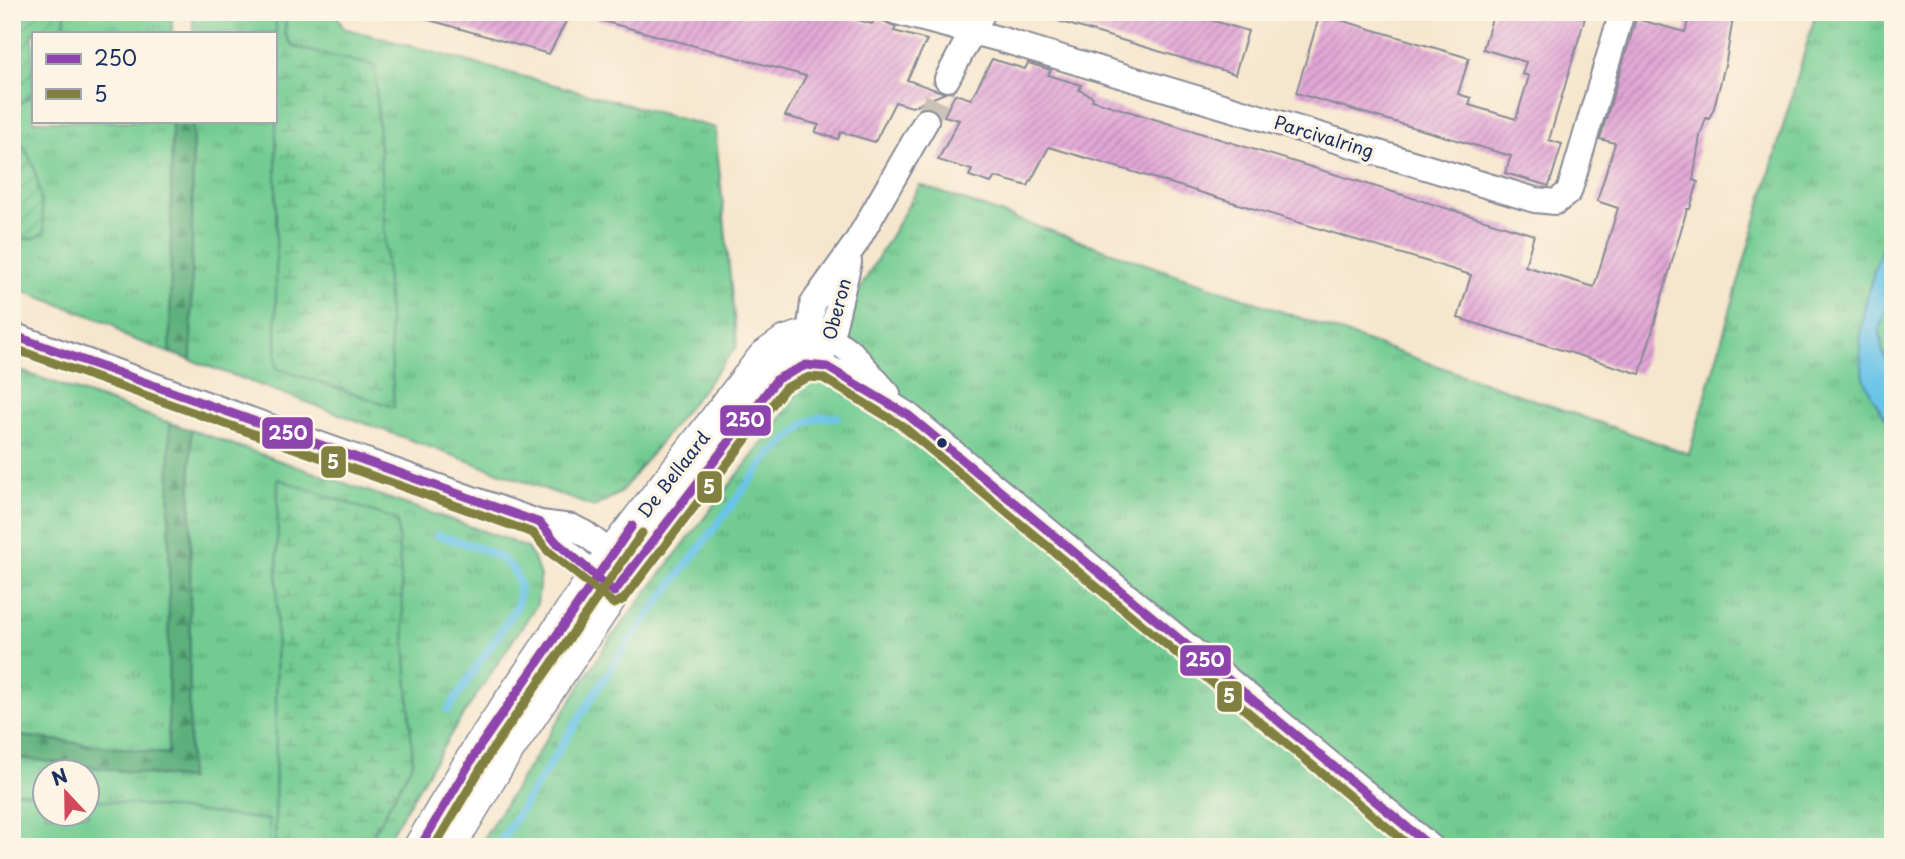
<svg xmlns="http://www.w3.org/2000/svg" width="1905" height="859" viewBox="0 0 1905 859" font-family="'Playpen Sans',sans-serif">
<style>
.grass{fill:url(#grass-tufts);stroke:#467e78;stroke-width:2;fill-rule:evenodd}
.forest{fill:url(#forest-firs);stroke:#3c706d;stroke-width:2}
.wetland{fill:url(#wetland-marsh);stroke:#467e78;stroke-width:2}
.park{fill:#72cc92;stroke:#467e78;stroke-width:2}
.garden{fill:url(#garden-furrows);stroke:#467e78;stroke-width:2}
.water{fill:#6bc4e8;stroke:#437aa3;stroke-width:2}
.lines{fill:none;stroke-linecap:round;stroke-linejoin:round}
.stream{stroke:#6bc4e8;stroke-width:8}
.building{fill:url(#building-hatch)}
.minor-tunnel{stroke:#cac1b7;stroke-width:24;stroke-dasharray:24 12;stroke-linecap:butt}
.minor-casing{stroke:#888a96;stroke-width:28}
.tertiary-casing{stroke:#888a96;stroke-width:35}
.minor{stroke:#fff;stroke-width:24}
.tertiary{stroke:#fff;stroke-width:32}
.bus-1-casing{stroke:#fcf5e5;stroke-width:14}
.bus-2-casing{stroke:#fcf5e5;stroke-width:14}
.bus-1{stroke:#8e44ad;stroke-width:9}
.bus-2{stroke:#808040;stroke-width:9}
.bus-dot{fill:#1b2f5e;stroke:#fcf5e5;stroke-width:2.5}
.labels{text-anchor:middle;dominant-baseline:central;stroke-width:7;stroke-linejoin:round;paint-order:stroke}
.street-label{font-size:18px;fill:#1b2f5e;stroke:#fcf5e5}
.line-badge{stroke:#fcf5e5;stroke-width:2.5}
.badge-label{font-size:19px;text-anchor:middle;font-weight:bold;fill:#fff}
</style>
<defs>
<pattern id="grass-tufts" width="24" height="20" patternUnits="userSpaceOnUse" patternTransform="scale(1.75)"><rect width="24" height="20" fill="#72cc92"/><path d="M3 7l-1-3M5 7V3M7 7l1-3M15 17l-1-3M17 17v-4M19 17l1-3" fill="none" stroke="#5da67a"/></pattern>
<pattern id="forest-firs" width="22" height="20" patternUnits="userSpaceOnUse" patternTransform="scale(1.75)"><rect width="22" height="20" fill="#5db07c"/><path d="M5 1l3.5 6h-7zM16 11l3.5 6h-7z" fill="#4c9069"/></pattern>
<pattern id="wetland-marsh" width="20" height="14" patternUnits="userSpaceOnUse" patternTransform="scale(1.75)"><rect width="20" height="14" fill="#72cc92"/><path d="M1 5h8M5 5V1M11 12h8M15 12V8" fill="none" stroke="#5da67a"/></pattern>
<pattern id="garden-furrows" width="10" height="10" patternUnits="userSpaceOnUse" patternTransform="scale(1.75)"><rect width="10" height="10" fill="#72cc92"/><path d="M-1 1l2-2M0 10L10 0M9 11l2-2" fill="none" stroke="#5da67a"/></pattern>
<pattern id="building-hatch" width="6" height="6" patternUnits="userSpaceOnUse" patternTransform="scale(1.75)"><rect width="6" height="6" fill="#e2a6d6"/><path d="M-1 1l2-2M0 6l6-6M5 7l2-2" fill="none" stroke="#b688b1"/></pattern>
</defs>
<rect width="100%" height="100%" fill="#fcf5e5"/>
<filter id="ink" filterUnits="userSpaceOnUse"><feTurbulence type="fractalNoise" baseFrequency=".0143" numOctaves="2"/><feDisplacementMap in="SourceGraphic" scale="14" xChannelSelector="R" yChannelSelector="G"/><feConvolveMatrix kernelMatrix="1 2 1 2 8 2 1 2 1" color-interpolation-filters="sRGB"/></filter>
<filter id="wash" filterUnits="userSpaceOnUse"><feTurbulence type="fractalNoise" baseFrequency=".00686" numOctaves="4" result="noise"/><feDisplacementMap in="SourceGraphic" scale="28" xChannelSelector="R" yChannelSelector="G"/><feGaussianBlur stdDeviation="1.57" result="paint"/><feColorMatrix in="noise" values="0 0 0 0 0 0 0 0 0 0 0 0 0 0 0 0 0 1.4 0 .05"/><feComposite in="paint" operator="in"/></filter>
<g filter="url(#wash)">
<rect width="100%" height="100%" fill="#f6e6cd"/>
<g class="grass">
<path d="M12,12h160v21h-139v88h139l-2,232 -46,-17 -11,-12 -101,-37z"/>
<path d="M193,12h83v356l99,-301 -81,-20c-11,-12 -12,-20 -4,-35h46l7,16 372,100 22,218 -117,147 -26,14 -403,-147 2,-239h82v-88h-82z"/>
<path d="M1816,12h77v835h-1415l130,-205 166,-214 49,-75 97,-168 769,269z"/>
<path d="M12,368l158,55 -2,331 -156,-19z"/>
<path d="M191,430l312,108 24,10 7,11 6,17 -3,28 -83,125 -71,118h-17l47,-85 -135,-283 -3,368h-263v-90l177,22zM46,772h42v42h-42z"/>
</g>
<g class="forest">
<path d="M172,121h21l-2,239 -21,-7z"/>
<path d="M170,423l21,7 -2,349 -177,-22v-22l156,19z"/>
</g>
<g class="wetland">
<path d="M276,12h14c-8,15 -7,23 4,35l81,19 19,341 -118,-39z"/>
<path d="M278,479l119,41 16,242 -47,85h-91z"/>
</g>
<path class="park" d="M12,791l33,4 1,19h42v-15l181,21v27h-257z"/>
<g class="garden">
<path d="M26,12h39l-1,21h-31v61l-12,9c-20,-22 -6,-67 5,-91z"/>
<path d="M12,130c30,37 26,59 33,103l-10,5 -18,1 -5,-5z"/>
</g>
<path class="water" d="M1893,212v80l-13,36 2,21 11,31v52c-9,-17 -22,-34 -28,-52 -17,-52 14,-118 28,-168z"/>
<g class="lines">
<g class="stream">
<path d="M437,535c36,12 98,21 79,73l-68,102"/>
<path d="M497,847l127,-199 144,-191 39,-35 14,-5h16"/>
</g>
</g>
<g id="blocks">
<g class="building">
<path d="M427,12h144l-22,42 -123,-35z"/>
<path d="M596,12l240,2 36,10 3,-7 21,10 -2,4 33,9 -20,40 38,13 -33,14 -17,-5 -20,40 -34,-10 -3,7 -23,-7 4,-7 -34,-9 21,-40 -211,-57z"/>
<path d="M1049,12h134l65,19 -13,43 -187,-56z"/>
<path d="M1494,12h73l18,6 -36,122 13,4 -13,42 -44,-13 6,-17 -215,-63 24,-79 149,44 -11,36 13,4 -2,7 47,14 13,-43 -7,-2 4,-12 -43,-13z"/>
<path d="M1691,12h43l-8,49 -12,47 -5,11 -3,-1 -6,18 -7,44 5,2 -8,27h-3l-47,165 -182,-56 13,-43 -334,-102 -88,-26 -21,39 -33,-9 -4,6 -22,-7 3,-6 -34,-10 21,-40 -15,-4 11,-22 16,5 21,-40 33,10 3,-6 23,7 -3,5 33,10 -2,5 14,7 -1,3 442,135 -9,31 69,21 24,-79 -21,-7 18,-58 -15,-4 36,-120 49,13z"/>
</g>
</g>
</g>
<g filter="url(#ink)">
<use href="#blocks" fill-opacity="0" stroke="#888a96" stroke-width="2"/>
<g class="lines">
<path class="minor-tunnel" d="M926,121l21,-42"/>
<defs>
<g id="minor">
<path d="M896,12l107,28 532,160 21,2 13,-10 53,-180"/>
<path d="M947,79l36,-67"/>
<path d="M12,335l528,188 32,4 12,6 42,31"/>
<path d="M809,335l22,3 21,15 36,41"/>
<path d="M824,351l7,-13 18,-76"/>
<path d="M813,353l-4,-18 4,-32 43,-60 70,-122"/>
<path d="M816,364l22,8 70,43 523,432"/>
<path d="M540,523l16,19 52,45"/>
</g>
<g id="tertiary">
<path d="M420,847l60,-101 115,-170 169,-219 21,-15 24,-7"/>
<path d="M449,847l50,-84 115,-171 163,-213 19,-11 20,-4"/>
</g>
</defs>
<use href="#minor" class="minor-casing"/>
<use href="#tertiary" class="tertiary-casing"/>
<use href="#minor" class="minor"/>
<use href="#tertiary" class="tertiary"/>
<defs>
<g id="bus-1">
<path d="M12,335l528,188 16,19 58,50 163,-213 29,-14 21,2 81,48 523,432"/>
<path d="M420,847l60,-101 152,-220"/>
</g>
<g id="bus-2">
<path d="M12,348l521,185 15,18 66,53 10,-5 161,-211 24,-11 14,1 78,47 510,422"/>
<path d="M434,847l56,-94 152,-220"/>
</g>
</defs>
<use href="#bus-1" class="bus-1-casing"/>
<use href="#bus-2" class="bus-2-casing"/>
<use href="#bus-1" class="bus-1"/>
<use href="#bus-2" class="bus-2"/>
</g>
</g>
<circle class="bus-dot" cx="942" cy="443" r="6"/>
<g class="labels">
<g class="street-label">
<text transform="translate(1324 136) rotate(17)">Parcivalring</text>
<text transform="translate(836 309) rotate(-75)">Oberon</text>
<text transform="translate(673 474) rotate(-52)">De Bellaard</text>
</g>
</g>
<g class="line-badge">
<rect x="719" y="404" width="53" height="33" rx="7" fill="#8e44ad"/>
<rect x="261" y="416" width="53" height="34" rx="7" fill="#8e44ad"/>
<rect x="320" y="445" width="27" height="34" rx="7" fill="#808040"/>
<rect x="696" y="470" width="27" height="34" rx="7" fill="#808040"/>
<rect x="1179" y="644" width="53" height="33" rx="7" fill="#8e44ad"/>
<rect x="1216" y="680" width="27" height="33" rx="7" fill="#808040"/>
</g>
<g class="badge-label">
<text x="745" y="427">250</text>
<text x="288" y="440">250</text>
<text x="333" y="469">5</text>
<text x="709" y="494">5</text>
<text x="1205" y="667">250</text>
<text x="1229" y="703">5</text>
</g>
<rect width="1905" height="859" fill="none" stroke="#fcf5e5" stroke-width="42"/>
<rect x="32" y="32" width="245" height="91" fill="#fcf5e5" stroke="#a2a6af" stroke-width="2"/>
<rect x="46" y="54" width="35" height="10" fill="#8e44ad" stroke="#a2a6af" stroke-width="2"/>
<text x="94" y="66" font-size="21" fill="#1b2f5e">250</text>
<rect x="46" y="89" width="35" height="10" fill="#808040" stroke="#a2a6af" stroke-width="2"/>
<text x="94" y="102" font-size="21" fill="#1b2f5e">5</text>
<g transform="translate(66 793) rotate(338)"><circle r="33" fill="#fcf5e5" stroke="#a2a6af" stroke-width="2"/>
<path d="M0-5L12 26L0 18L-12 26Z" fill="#d1495b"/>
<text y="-10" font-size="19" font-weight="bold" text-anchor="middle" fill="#1b2f5e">N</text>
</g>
</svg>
